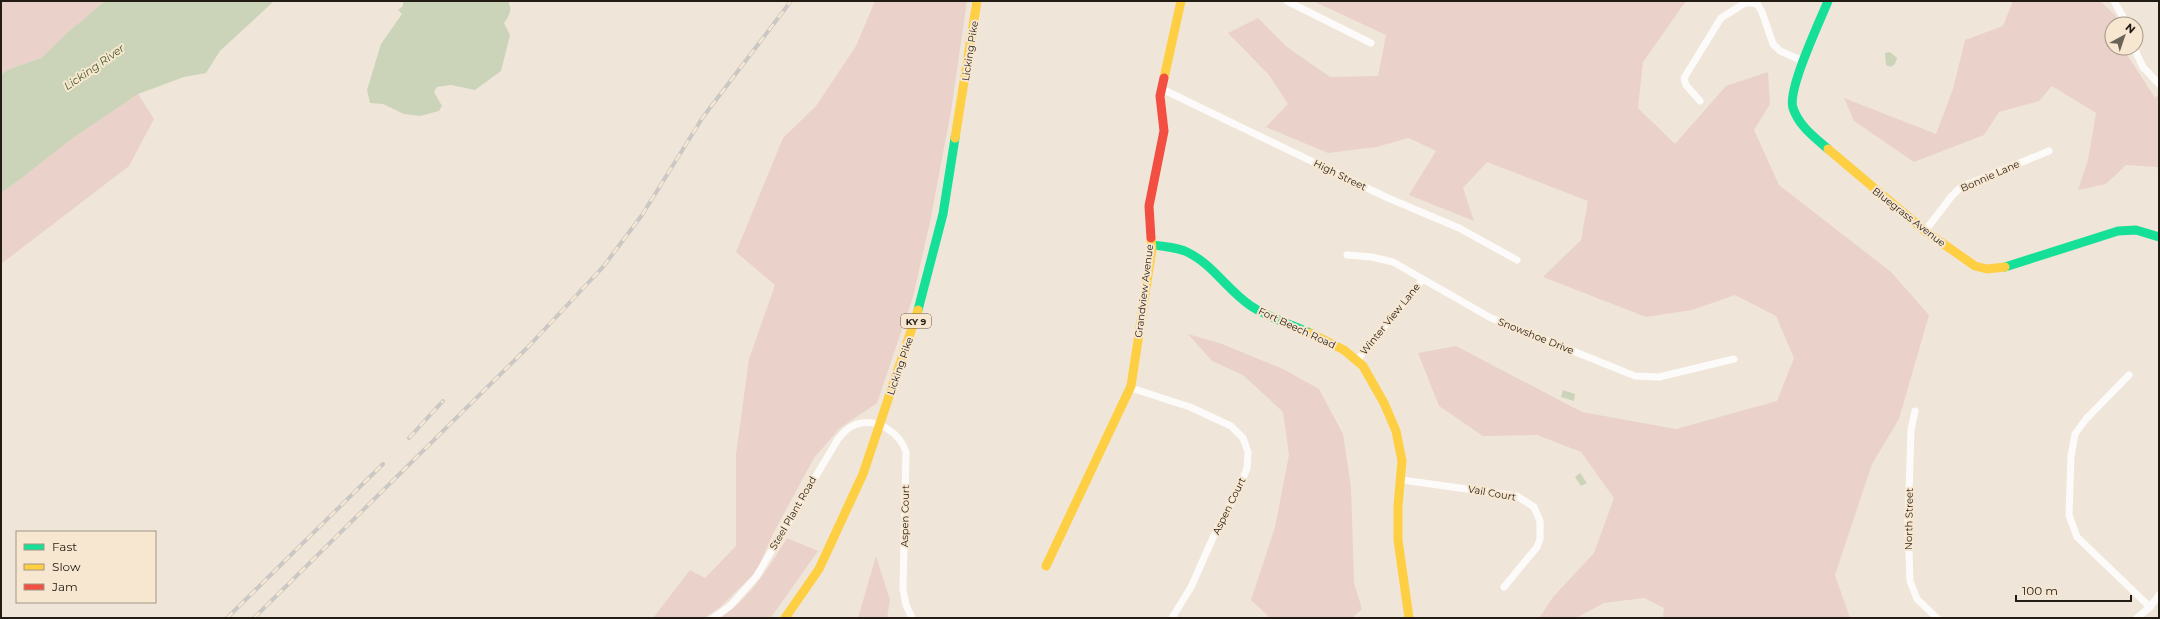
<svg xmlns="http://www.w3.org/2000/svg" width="2160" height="619" viewBox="0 0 2160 619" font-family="Montserrat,sans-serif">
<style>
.green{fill:#ead1ca}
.water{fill:#cbd4b8}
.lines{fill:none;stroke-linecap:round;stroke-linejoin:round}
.street{stroke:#fdfbf9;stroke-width:7}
.fast{stroke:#16e098;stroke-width:9}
.slow{stroke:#ffcf43;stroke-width:9}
.jam{stroke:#f24e42;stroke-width:9}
.rail-casing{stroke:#cac7c4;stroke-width:4}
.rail{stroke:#f8e7d0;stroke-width:2.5;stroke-dasharray:8;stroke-linecap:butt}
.labels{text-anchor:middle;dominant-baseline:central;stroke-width:4;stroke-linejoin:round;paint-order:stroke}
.shield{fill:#f8e7d0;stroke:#62594c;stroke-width:1}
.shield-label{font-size:9px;font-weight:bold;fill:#221c14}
.street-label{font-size:10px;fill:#221c14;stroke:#f8e7d0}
.water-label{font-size:11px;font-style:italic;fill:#445b28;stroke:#f8e7d0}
</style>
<rect width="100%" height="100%" fill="#efe6d9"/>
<g class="green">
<path d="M1,1h104l-39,33 -25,24 -34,12 -6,5z"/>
<path d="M875,1h92l-16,110 -21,111 -17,75 -36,106 -37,25 -26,30 -40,74 -18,40 -37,36 -15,10h-51l37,-48 15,8 31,-32v-92l13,-95 26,-74 -39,-33 47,-114 33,-32 40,-60z"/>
<path d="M1313,1h373l-43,61 -5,46 37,36 51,-58 42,-14 2,32 -16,26 25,55 112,87 38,43 -30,104 -27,45 -37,111 15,43h-187l1,-10 -20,-10 -40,5 -28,15h-37l14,-21 41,-44 20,-55 -33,-46 -44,-17 -54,1 -44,-30 -21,-53 38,-7 126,66 94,17 101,-28 17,-43 -18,-42 -41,-21 -43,15 -46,7 -103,-40 38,-37 7,-39 -101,-39 -24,26 11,33 -65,-26 27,-44 -27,-13 -33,9 -48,6 -62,-26 22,-23 -19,-29 -41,-42 30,-15 29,29 43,30 48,-1 8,-41z"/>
<path d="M2013,1h87l16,15 2,8h-6v24h14l2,8 27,42 4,-4v76l-2,-3 -31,-2 -20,19 -28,6 10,-30 8,-47 -44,-27 -13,15 -40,11 -15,23 -70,27 -60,-41 -10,-23 92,36 17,-45 12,-49 38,-14z"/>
<path d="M138,94l16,25 -25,47 -128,98v-71l21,-15 48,-38z"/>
<path d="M1188,334l34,10 61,25 36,20 24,45 8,53 3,96 8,26 -10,9h-82l-19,-18 24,-73 14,-72 -6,-43 -40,-37 -31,-14z"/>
<path d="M787,538l31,13 -46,65 -3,2h-48c31,-23 46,-48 66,-80z"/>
<path d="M876,556l14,44 -3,18h-29z"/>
</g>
<g class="water">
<path d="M105,1h169l-54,50 -14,22 -22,4 -46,17 -68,46 -48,38 -21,15v-118l6,-5 34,-12 25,-24z"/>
<path d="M403,1h105c5,9 1,15 -4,22l6,12 -9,36 -26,19 -24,-5 -14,2 -3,5 8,14 -3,5 -19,5 -16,-2 -21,-10 -13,-1 -3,-13 14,-46 21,-30 -4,-4 5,-4z"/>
<path d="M1890,52l7,6 -2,6 -4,3 -5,-2 -1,-12z"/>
<path d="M1563,390l12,4 -1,7 -13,-4z"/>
<path d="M1580,473l7,10 -6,3 -6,-9z"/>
</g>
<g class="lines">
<g class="street">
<path d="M1287,1l84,42"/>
<path d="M2114,1l13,23"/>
<path d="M2134,48l9,19 16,17"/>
<path d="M1162,89l226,109 71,30 58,32"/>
<path d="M1700,101l-14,-16 -2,-7 37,-60 24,-15h7l6,2 4,7 11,32 7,7 23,10"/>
<path d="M1925,231l26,-34 10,-10 88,-36"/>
<path d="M1347,255l25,2 21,5 98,56 144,58 24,1 75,-18"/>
<path d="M1358,359l65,-80"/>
<path d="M2129,375l-43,44 -11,15 -4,22 -2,59 8,22 73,70"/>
<path d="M1131,388l59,19 41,19 12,12 5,14 -1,16 -7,19 -24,44 -25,56 -19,31"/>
<path d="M1915,411l-4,19 -3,95 2,56 7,18 20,19"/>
<path d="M1402,480l115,16 17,11 6,14v18l-3,8 -33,40"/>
<path d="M713,618l17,-12 26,-29 82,-138c5,-6 10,-12 19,-15 21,-6 43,9 49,28l-3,137 3,16 6,13"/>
<path d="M2137,618l13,-11 9,-12"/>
</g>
<g class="fast">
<path d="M1828,1c-8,20 -41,89 -35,107 6,18 21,29 35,41"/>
<path d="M1152,245c11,1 22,2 33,6 27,12 42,39 66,55 18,12 39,18 59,27"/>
<path d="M2005,267l113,-36 18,-1 23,7"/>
<path d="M918,310l25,-96 12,-76"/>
</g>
<g class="slow">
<path d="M1164,78l17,-77"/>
<path d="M955,138l22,-137"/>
<path d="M1828,149l97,82 50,35 12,3 18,-2"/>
<path d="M1310,333l34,17 19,16 21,37 12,28 6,30 -4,45v34l11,78"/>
<path d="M1046,566l85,-180 21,-137 -1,-11"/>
<path d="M785,618l34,-49 44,-95 55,-164"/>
</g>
<path class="jam" d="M1151,238l-2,-32 15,-75 -4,-35 4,-18"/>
<defs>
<g id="rail">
<path d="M409,438l34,-37"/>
<path d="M227,618l156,-154"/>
<path d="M254,618l274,-271 75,-80 39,-52 61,-98 88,-116"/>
</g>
</defs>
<use href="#rail" class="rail-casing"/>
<use href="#rail" class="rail"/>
</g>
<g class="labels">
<rect class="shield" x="901" y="314" width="30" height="14" rx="3"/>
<g class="shield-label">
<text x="916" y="321">KY 9</text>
</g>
<g class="street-label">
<text transform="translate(970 51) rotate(-81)">Licking Pike</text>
<text transform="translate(1340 175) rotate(26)">High Street</text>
<text transform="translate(1990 176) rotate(-24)">Bonnie Lane</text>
<text transform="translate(1909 217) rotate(38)">Bluegrass Avenue</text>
<text transform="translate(1144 291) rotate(-83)">Grandview Avenue</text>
<text transform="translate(1390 319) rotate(-51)">Winter View Lane</text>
<text transform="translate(1297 328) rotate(25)">Fort Beech Road</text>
<text transform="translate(1536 336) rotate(22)">Snowshoe Drive</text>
<text transform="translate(900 366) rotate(-71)">Licking Pike</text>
<text transform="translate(1492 493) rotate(10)">Vail Court</text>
<text transform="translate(1229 506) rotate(-64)">Aspen Court</text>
<text transform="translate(793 513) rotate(-60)">Steel Plant Road</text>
<text transform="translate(905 516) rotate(-89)">Aspen Court</text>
<text transform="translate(1909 519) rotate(-89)">North Street</text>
</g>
<g class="water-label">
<text transform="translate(94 67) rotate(-35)">Licking River</text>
</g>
</g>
<rect width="2160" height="619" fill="none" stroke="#221c14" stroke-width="4"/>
<rect x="16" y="531" width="140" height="72" fill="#f8e7d0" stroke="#a29685"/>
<rect x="24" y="544" width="20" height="6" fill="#16e098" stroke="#a29685"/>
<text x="52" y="551" font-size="12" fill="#221c14">Fast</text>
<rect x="24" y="564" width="20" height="6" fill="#ffcf43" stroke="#a29685"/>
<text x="52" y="571" font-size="12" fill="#221c14">Slow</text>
<rect x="24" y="584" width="20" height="6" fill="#f24e42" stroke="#a29685"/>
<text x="52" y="591" font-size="12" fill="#221c14">Jam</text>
<g transform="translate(2124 36) rotate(40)"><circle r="19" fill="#f8e7d0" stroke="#a29685"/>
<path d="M0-3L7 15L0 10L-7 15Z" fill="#6a6359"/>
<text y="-6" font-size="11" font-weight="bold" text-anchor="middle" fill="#221c14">N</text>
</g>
<path d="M2016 595v6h115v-6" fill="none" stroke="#221c14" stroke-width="2"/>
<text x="2022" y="595" font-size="12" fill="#221c14" stroke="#f8e7d0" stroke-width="3" paint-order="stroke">100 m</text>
</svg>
